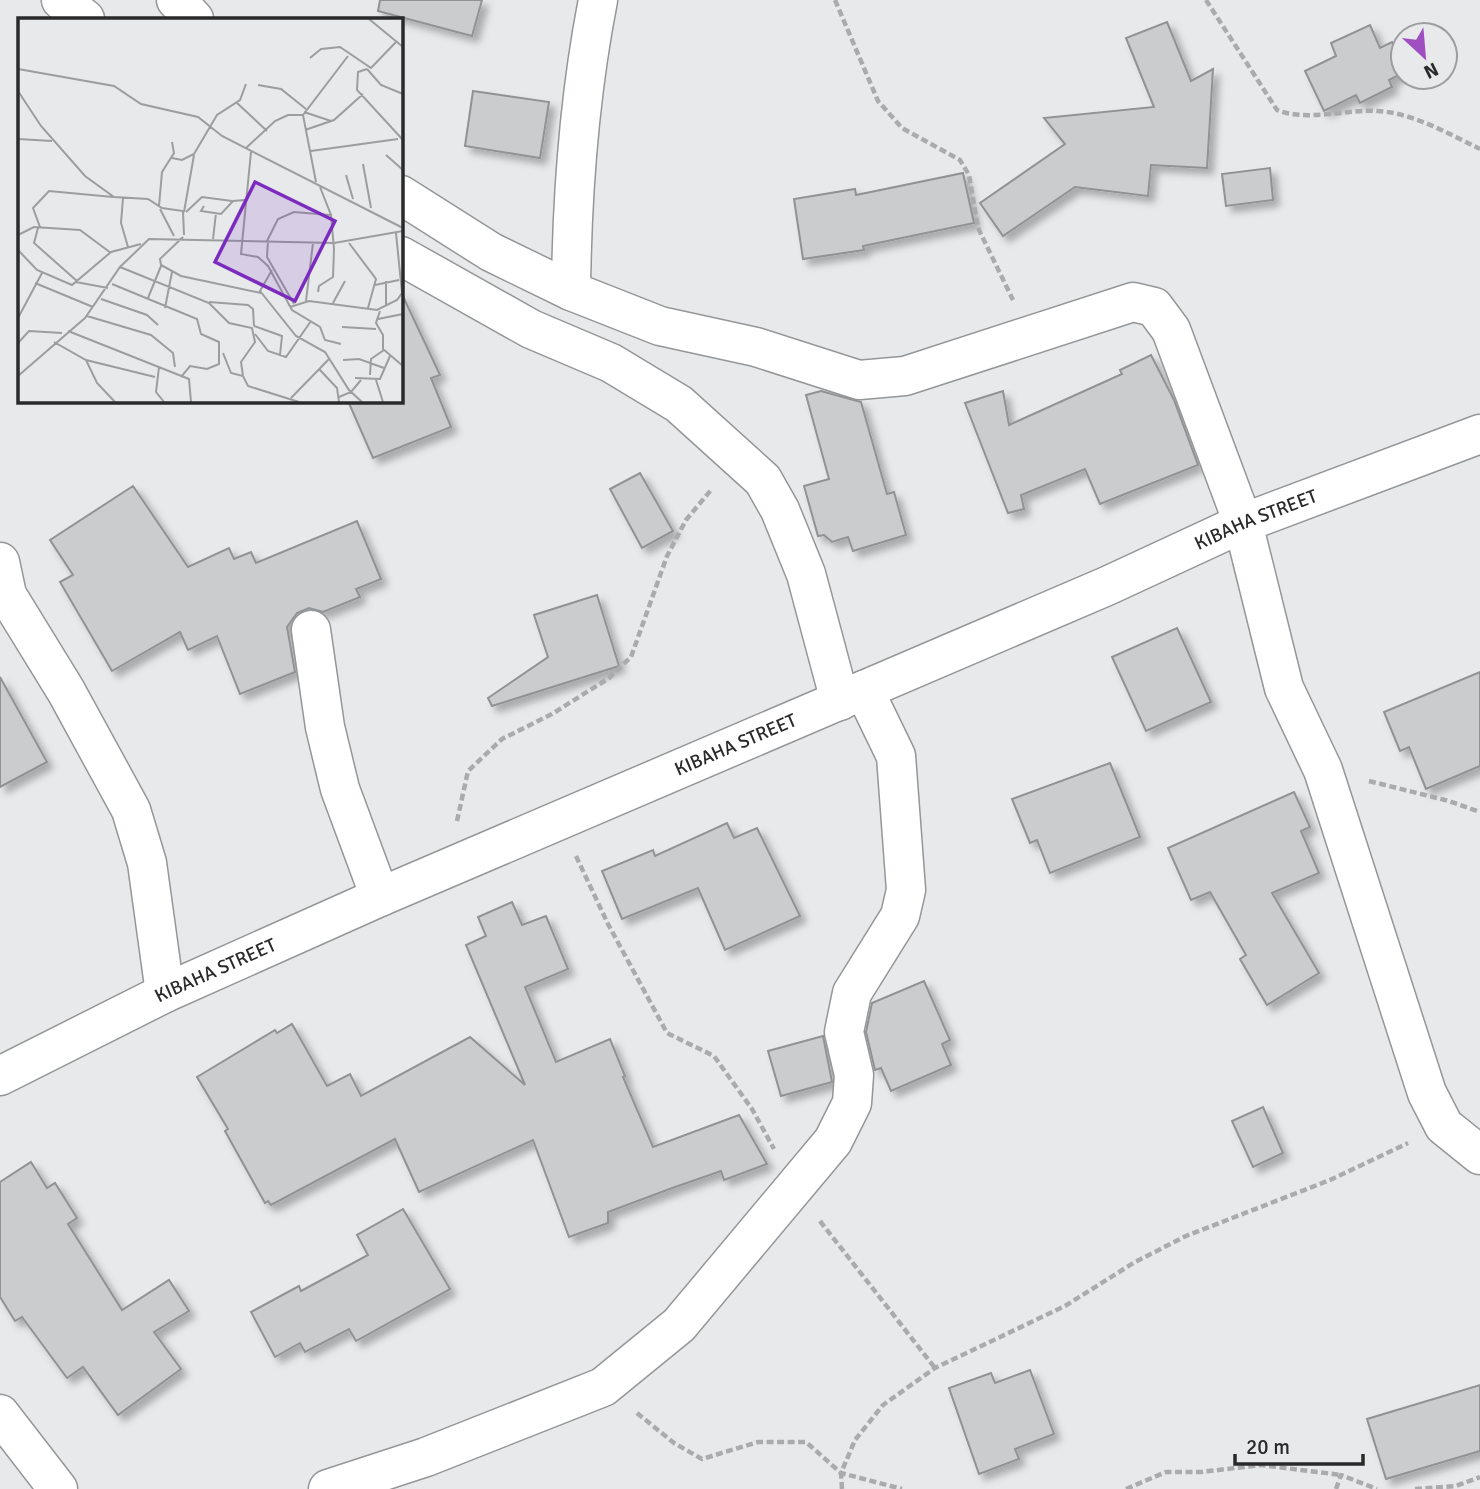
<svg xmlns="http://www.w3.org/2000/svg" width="1480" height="1489" viewBox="0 0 1480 1489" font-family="Signika,sans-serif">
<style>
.building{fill:#cbccce;stroke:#919294;stroke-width:2;filter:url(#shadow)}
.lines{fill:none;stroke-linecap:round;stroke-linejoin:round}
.street-casing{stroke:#949697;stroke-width:41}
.path{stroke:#ababad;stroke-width:4.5;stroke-dasharray:7 3.5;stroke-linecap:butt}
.street{stroke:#fff;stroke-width:38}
.labels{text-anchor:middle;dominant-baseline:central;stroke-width:5;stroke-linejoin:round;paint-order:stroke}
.street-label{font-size:19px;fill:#2a2a2b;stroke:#e8e9eb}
.inset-road{fill:none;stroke:#9c9d9e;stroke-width:2}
.view{fill:#7b2cbf;fill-opacity:0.15;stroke:#7b2cbf;stroke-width:3.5}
.inset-edge{fill:none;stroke:#2a2a2b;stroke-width:3.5}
</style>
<defs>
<filter id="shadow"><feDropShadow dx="6" dy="6" stdDeviation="3.5" flood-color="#0004"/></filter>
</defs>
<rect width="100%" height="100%" fill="#e8e9eb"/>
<g class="building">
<path d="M380,0h102l-10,36 -94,-25z"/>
<path d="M1167,22l24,59 22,-12 -6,99 -56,-3 -3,31 -73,-9 -72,49 -23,-33 85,-59 -21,-26 110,-11 -28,-69z"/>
<path d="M1370,25l10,23 12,-6 11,23v8l-14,7 3,7 -32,16 -4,-8 -32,16 -19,-40 31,-15 -5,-13z"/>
<path d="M473,91l76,11 -9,56 -75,-12z"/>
<path d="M1270,168l3,32 -47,6 -4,-32z"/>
<path d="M963,173l11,50 -111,23 1,4 -61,9 -9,-60 61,-10 1,6z"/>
<path d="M401,292l39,83 -9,3 20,49 -78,31 -25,-57h53z"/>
<path d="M1151,355l23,45 24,65 -98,39 -15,-35 -64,26 3,14 -16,4 -43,-110 38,-12 6,34 113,-51 -2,-4z"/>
<path d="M821,391l40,11 26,92 7,-2 12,43 -53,16 -5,-14 -16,5 -8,-7 -6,1 -14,-50 25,-7 -23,-84z"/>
<path d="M640,473l33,58 -31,17 -32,-59z"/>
<path d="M133,486l55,81 41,-19 5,11 17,-7 5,11 101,-42 24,58 -25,10 4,8 -37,15 -14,-4 -12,5 -10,14 8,45 -55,22 -23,-58 -29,14 -8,-18 -68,39 -52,-89 13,-7 -23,-35z"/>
<path d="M597,595l22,71 -127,40 -4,-8 60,-41 -14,-42z"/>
<path d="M1177,628l34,74 -65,29 -34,-74z"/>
<path d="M1480,672v94l-54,23 -17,-42 -9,4 -16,-39z"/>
<path d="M0,677l47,85 -47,25z"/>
<path d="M1110,763l30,74 -90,36 -13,-33 -7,3 -18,-44z"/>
<path d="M1294,792l16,35 -9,4 18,42 -47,20 47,80 -52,32 -27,-46 6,-4 -36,-63 -19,8 -23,-52z"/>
<path d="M727,823l7,15 23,-10 43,88 -75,34 -27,-62 -76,31 -20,-48 51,-21 2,6z"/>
<path d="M512,902l10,23 24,-9 22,53 -43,18 31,75 54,-23 15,37 -2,1 30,70 86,-32 28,49 -43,16 -3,-9 -46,16 -67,25v11l-39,14 -36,-97 -114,52 -24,-53 -124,66 -3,-4 -3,2 -40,-72 3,-2 -31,-52 78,-47 2,3 15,-9 35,62 23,-12 11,22 109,-59 55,48 -59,-140 20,-9 -8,-19z"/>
<path d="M924,981l26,59 -8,4 9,21 -60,26 -10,-23 -6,2 -9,-38 6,-29z"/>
<path d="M823,1036l9,46 -51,14 -13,-45z"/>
<path d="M1263,1107l20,46 -30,14 -21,-46z"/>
<path d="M31,1162l16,26 8,-5 22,35 -9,6 54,86 47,-30 20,31 -35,21 27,37 -63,46 -35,-48 -16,11 -45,-61 -7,4 -15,-24v-115z"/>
<path d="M403,1209l47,80 -94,52 -7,-12 -44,23 -5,-9 -25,14 -24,-45 48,-26 2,5 67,-36 -11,-20z"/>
<path d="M1030,1370l24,64 -39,15 4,10 -40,15 -30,-86 42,-15 4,10z"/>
<path d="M1480,1385v66l-94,28 -19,-60z"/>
</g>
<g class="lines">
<defs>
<g id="street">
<path d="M61,0l24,19"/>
<path d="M176,0l18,19"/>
<path d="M401,195l90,57 80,39 89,35 96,21 103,33 46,-4 228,-74 21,5 17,23 72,193 41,165 39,82 104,323 17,33 36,29"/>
<path d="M401,256l130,73 80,34 68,41 84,76 17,30 26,64 34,127"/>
<path d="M571,291c1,-98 8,-194 27,-291"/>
<path d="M0,562l7,33 59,96 65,119 16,53 18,130"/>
<path d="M311,630l14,97 15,62 40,108"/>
<path id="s1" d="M0,1076l165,-83 215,-96 727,-311 136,-63 237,-89"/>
<path d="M0,1414l58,75"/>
<path d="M328,1489l98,-32 177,-70 76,-62 154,-184 19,-38 2,-28 -10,-43 8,-39 48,-77 6,-26 -10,-134 -32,-66"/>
</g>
</defs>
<use href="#street" class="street-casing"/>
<g class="path">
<path d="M835,0l43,101 24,27 58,32 9,15 9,53 35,72"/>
<path d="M1206,0l71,110c31,12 68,-1 101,1 35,2 71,23 102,38"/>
<path d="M1369,781l80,20 31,11"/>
<path d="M457,821l11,-50 34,-32 50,-25 57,-36 22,-21 36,-101 19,-36 25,-30"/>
<path d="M576,856l32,68 59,109 47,23 38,53 22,40"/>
<path d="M820,1221l115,147"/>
<path d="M637,1413l37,30 28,16 56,-17h48l35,31 61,16"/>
<path d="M842,1489l-1,-16 14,-33 28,-35 52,-37 130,-62 70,-44 51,-26 144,-56 78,-37"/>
<path d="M1126,1489l40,-17h35l60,-7 80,10"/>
<path d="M1336,1489l5,-14 36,14"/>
<path d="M1415,1489l41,-3 24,-9"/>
</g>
<use href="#street" class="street"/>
</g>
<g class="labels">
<g class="street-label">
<text stroke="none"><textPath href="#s1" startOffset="1374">KIBAHA STREET</textPath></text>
<text stroke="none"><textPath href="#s1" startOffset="807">KIBAHA STREET</textPath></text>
<text stroke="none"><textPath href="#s1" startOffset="240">KIBAHA STREET</textPath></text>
</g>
</g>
<g transform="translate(18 18)">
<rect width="385" height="385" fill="#e8e9eb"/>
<path class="inset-road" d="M351,1l34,28M292,40l11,-9 19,-2 31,21 25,-26M0,51l96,17 27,18 57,13 24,19 181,92M349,51l-9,3 -1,18 46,50M349,51l14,16 22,9M240,67l23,4 25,20M0,73l23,35 44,50 29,21 34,2 14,9 21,3 1,24M219,85l30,28M286,94l27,9M287,112l29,-10 29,-26M0,121l34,2M228,130l29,-27 13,-6h15M293,133l87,-12M233,134l-10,102 17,3 10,9 24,44 28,17 5,13 16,4M368,137l17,15M154,140l10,2 12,-6 23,-39 23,-15 6,-16M345,146l8,44M328,157l7,24M298,164l-13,-67 45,-59M105,180l-2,25 7,24M141,188l3,-34 12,-19 -2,-11M186,188l-3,5 20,3 12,-13 12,-1M142,191l14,27M166,194l10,-57M168,194l16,-15 30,4M22,209l-7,-19 16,-17 64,6M20,210l-4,15 43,38M0,217l16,-8 46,3 31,23M165,219l-23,22 1,6 20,11 80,17M195,221l3,-26M249,223l11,-22 16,-7 36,3M250,223l-1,16 27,47M331,225l27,36 -8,29M0,232l19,20 35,15 39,-33 30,-8M102,249l89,36 20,20 23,5 3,14 -14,20 2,14M254,252l-12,21 36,45 29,16 24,38 13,12M58,264l32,6M17,265l58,24M94,266l85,35 4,15 18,8v22l-12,5 -17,-3 -9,11M357,267l24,-5M300,274l1,-6 14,-9 1,-28 -3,-34 -11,-28M130,280l13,-32M83,281l46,16 11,10M288,283l7,-58M191,284l39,3 5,4 1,17M315,285l12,-22M272,289l19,-6 68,9 20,-10 5,-7 -6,-60M368,289v-26M147,290l7,-36M362,293l-4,12 7,12v14l20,17M69,298l64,19 22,18 2,14M0,300l24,-45M360,301l25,-5M236,308l28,10 -2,19M324,309l34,2M50,313l121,48 2,23M237,316l13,17 18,6 25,-36M36,324l32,18 69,17M0,325l11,-12 33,2M205,335l8,20 12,3 5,10 51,16M68,342l11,23 18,19M325,342l16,-1 25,9M141,349l-3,25 8,10M301,351l18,19 2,14M352,357l1,-16 13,-9M0,358l67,-58 35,-51 29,-28 185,4 69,-12M337,360l25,1 10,-23M358,362l7,22M321,379l12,-5 10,-12M273,380l39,-40"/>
<path class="view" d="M237,164l80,39 -40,80 -80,-39z"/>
<rect width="385" height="385" class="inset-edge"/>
</g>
<g transform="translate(1424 56) rotate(154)"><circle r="33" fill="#e8e9eb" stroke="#9c9d9e" stroke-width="2"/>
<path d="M0-5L12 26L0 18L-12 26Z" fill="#9f4fc0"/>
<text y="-10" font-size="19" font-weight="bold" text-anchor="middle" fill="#2a2a2b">N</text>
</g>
<path d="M1235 1454v10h128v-10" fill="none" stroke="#2a2a2b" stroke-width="3.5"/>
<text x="1246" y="1454" font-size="21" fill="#2a2a2b" stroke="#e8e9eb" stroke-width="5" paint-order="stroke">20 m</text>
</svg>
